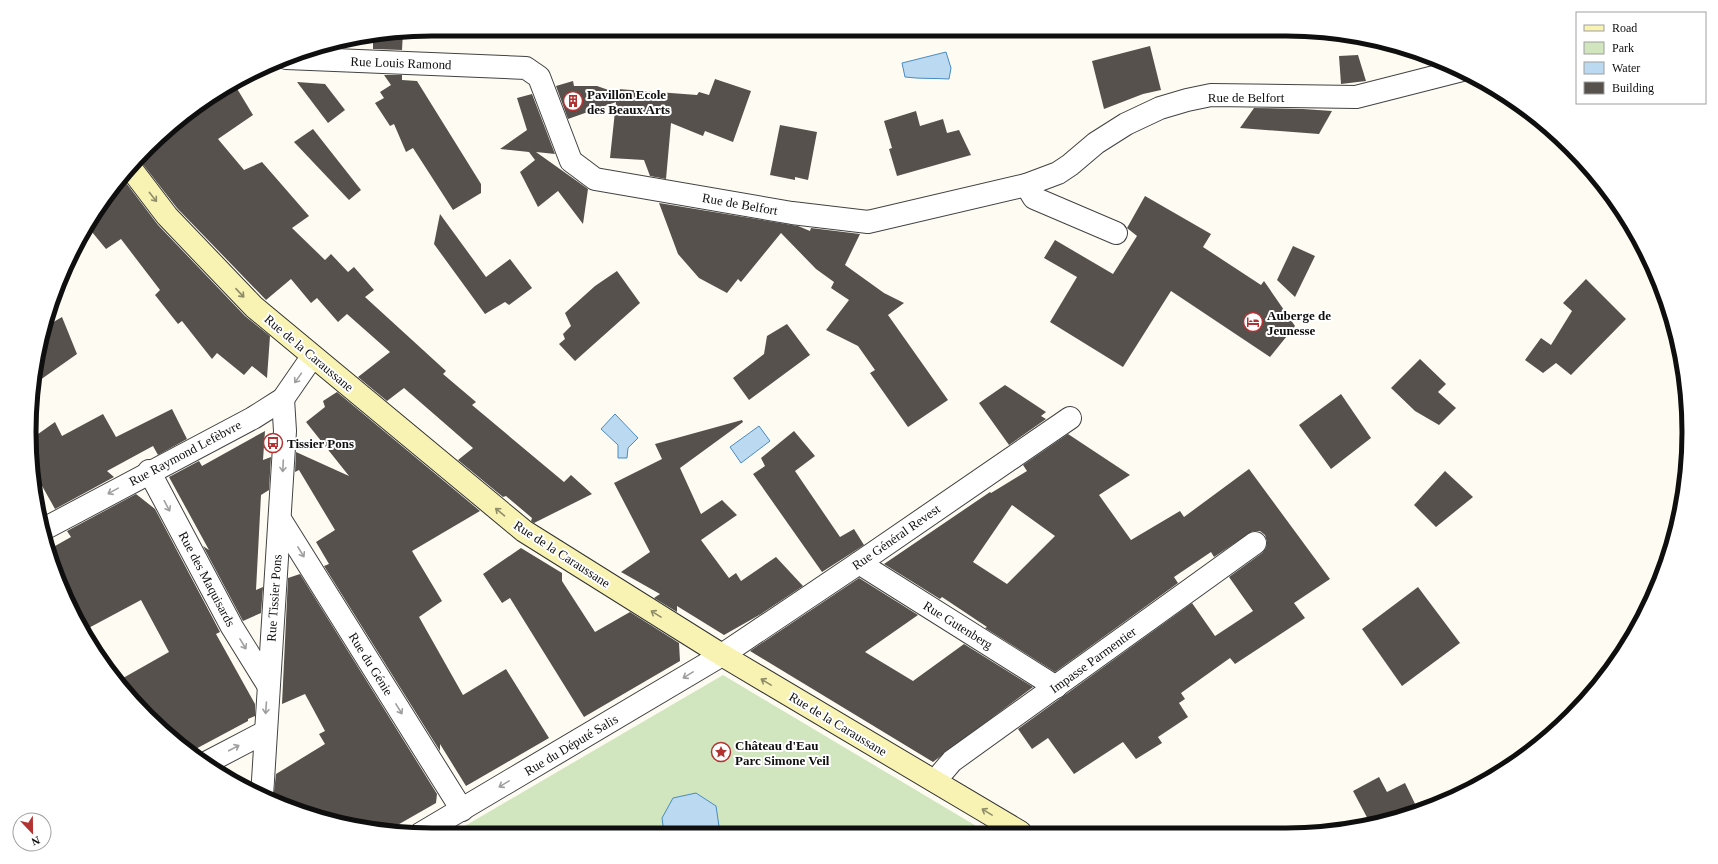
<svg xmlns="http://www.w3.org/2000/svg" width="1718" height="864" viewBox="0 0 1718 864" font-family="Georgia,serif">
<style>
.green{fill:#d1e6be}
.water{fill:#bbdaf1;stroke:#488bc1}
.building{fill:#56514c;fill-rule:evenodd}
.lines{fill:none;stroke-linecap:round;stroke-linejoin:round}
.street-casing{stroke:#424242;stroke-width:24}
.secondary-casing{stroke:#313131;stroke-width:24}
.street{stroke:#fff;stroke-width:22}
.secondary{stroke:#f8f3b3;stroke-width:22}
.oneway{stroke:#8f8c69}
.oneway2{stroke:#9f9f9f}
.labels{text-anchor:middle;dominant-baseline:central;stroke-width:4;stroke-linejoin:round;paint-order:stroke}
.street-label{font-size:13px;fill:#0f0f0f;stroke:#fff}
.poi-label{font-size:13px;font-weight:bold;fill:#0f0f0f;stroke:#fff;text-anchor:start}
.rim{fill:none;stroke:#0f0f0f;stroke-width:5}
</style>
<rect width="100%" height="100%" fill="#fefcf2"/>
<path class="green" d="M723,675l265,158 -537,1z"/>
<g class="water">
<path d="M946,52l5,16 -2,11c-15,-1 -29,0 -44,-2l-3,-14z"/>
<path d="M615,414l23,24 -10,10 -1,10h-9v-13l-17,-16z"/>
<path d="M759,426l11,15 -29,22 -11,-16z"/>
<path d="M696,793l20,13 4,27h-56l-2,-15 11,-20z"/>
</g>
<g class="building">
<path d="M403,32l-1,18 -29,-1v-14z"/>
<path d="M1150,46l11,44 -18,4 -39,15 -12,-48z"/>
<path d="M1358,55l8,26 -25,3 -2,-28z"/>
<path d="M384,75h18v5l15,1 64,103v9l-28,17 -40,-62 -7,4 -12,-28 -4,2 -15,-23 9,-5 -4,-6 11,-7z"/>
<path d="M715,79l36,12 -18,51 -28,-11 -2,5 -32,-13 -5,56 -16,-3 -6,-16 -34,-2 6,-56 -48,17 -12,-33 17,-5 1,5h23l20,7 1,-4 79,6 2,-3 10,3z"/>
<path d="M233,82l20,33 -35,24 26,31 18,-8 47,54 -17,12 33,32 6,-6 17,18 6,-5 20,23 -9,7 81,74 -3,3 33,28 -4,3 92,77 7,-7 21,19 -58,29 -3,-2 1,-3 -26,-22 -3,1 -45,-37 15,-12 -69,-60 -17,13 -29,-24 32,-25 -43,-38 -9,8 -21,-24 -6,5 -20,-24 -25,21 -89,-92 -39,-50 48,-45z"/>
<path d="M297,82l28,2 20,26 -17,13z"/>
<path d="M532,94l23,60 -19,-2 52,37 -5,35 -25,-33 -20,16 -18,-35 15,-12 -6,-8 -29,-3 27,-19 -10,-32z"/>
<path d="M1254,108l49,1 29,2 -13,23 -79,-6z"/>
<path d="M916,111l4,15 23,-7 4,14 12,-3 12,25 -74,21 -8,-27 3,-1 -8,-27z"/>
<path d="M780,125l37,7 -9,48 -13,-3v3l-25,-5z"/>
<path d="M313,129l48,61 -12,10 -55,-58z"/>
<path d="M121,176l37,49 87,91 25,20 -3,42 -15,-12 -8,9 -27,-22 -5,6 -30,-38 -4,3 -23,-29 5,-5 -39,-51 -15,10 -19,-23 10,-18z"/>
<path d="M1145,196l66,38 -8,13 58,38 3,-4 31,45 -25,31 -99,-66 -48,76 -73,-45 27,-45 -33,-19 11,-18 58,34 24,-38 -10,-8z"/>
<path d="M659,203l139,23 12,5 1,-3 49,6 -15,31 39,28 20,10 -16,12 60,85 -40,27 -38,-54 5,-3 -17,-24 -32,-16 23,-30 -18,-12 3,-6 -18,-13 -35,-36 -40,49 -3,-3 -11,14 -28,-15 -21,-24z"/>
<path d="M440,214l46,63 24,-18 22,29 -23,17 -4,-3 -20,12 -51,-70z"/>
<path d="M1293,246l22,10 -20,41 -18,-17z"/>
<path d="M617,271l23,32 -65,58 -16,-17 6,-5 -2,-5 8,-8 -6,-13 30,-27z"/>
<path d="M1586,279l40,40 -55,56 -15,-12 -13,10 -18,-13 16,-22 10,7 21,-34 -9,-8z"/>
<path d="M62,317l15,37 -44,31 4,-32 8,-26z"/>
<path d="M787,324l23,31 -61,45 -16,-22 31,-24 3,-18z"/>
<path d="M1420,359l26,25 -8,8 18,16 -17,17 -24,-14 -24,-23z"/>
<path d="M1005,385l41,27 -5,4 5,3 -37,26 -30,-42z"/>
<path d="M337,392l143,119 -68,40 30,50 -23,16 44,78 43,-26 43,69 -83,48 -26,-42v7l-116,-185 5,-2 -13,-22 19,-12 -36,-60 -4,2 1,-20 53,24 -43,-54 19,-15 -2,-6z"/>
<path d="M1341,394l30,44 -40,31 -32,-44z"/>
<path d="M172,409l15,30 -29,16 -5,-9 -46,25 7,6 -59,32 -23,-41 -1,-29 24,-17 7,14 41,-22 13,23z"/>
<path d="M742,420l1,2 -63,46 21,46 21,-14 15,15 -36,25 28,38 7,-5 5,8 35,-24 27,29 -42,28 -37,21 -47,-29v6l-23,-14 6,-4 -39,-22 29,-20 -36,-69 48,-24 -7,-15z"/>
<path d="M265,431l-2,29 8,-3 -2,33 -8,5 -5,95 7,-3 -2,26 -18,8 -40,-75 6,4 -40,-73 30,-16 3,5z"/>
<path d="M794,431l21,25 -20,15 45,66 14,-8 10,16 -42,27 -69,-98 12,-8 -4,-8z"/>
<path d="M1068,434l62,41 -31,20 32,45 49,-29 4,6 65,-48 81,110 -36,24 11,15 -70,46 -5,-6 -49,35 4,6 -6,4 9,14 -30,20 4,6 -26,16 -13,-17 -49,32 -26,-36 -16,11 -14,-20 174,-126 23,33 38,-25 -24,-34 33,-24 4,-5 1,-6 -2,-7 -5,-4h-7l-39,26 -3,-5 -37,25 4,6 -123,89 -70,-44 2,-1 -45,-30 -2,2 -56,-35 106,-72 1,1 36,-22 -4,-6zM1012,505l43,31 -48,48 -34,-22z"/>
<path d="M1445,471l28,26 -37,30 -22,-22z"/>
<path d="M136,494l19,15 65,123 -4,2 39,70v12l-7,3v2l-58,31 -43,-35 -31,-35 53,-30 -28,-52 -58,31 -13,-21 -22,-60 23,-13 -4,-6z"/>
<path d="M521,548l41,25v8l33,51 35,-20 49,31 1,18 -96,56 -74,-119 -8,5 -19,-29z"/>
<path d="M300,574l137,220 -1,9 -49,28 -59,-10 -55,-20 3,-27 49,-30 -6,-10 6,-3 -20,-37 -23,10 6,-126z"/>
<path d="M859,578l59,37 -53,37 48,29 51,-37 69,43 -100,75 -183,-111z"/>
<path d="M1418,587l42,56 -58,43 -40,-57z"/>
<path d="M1379,777l8,15 18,-9 13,27 -48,13 -17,-32z"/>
</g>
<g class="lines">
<defs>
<g id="street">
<path d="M286,58l240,10 13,9 32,84 24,18 197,34 76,9 158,-37 32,-12 12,-8 26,-22 30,-19 34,-16 27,-8 24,-5 145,2 106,-27"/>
<path d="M1026,185l8,13 82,35"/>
<path d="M149,471l83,156 36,58"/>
<path d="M280,519l182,291"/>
<path d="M42,530l211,-112 30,-19 29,-42"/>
<path d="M859,563l197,124"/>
<path d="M204,764l61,-32"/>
<path d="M935,781l17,-20 303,-218"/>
<path d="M262,796l23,-365 -2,-32"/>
<path d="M420,834l302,-179 137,-92 211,-145"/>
</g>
<path id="secondary" d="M129,166l38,50 87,91 270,224 198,124 298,177"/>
</defs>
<use href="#street" class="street-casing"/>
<use href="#secondary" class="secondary-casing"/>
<use href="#street" class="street"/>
<use href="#secondary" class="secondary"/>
</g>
<defs><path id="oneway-shaft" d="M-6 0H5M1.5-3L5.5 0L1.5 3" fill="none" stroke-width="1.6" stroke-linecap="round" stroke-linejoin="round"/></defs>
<g class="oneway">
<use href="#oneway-shaft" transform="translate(153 197) rotate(52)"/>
<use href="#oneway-shaft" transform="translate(240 293) rotate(47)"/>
<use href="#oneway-shaft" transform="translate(500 512) rotate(-140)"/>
<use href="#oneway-shaft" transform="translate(656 614) rotate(-148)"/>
<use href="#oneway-shaft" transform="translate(766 682) rotate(-149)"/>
<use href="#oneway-shaft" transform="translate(987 812) rotate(-149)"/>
</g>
<g class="oneway2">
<use href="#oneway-shaft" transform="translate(298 378) rotate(125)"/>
<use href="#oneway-shaft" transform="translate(283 466) rotate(93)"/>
<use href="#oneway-shaft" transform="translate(113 491) rotate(151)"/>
<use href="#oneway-shaft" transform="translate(167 506) rotate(62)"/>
<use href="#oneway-shaft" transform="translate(301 552) rotate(58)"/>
<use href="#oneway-shaft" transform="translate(243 644) rotate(59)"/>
<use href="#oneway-shaft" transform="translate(688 675) rotate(149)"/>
<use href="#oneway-shaft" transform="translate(266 708) rotate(94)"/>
<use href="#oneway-shaft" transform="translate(399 709) rotate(58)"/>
<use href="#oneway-shaft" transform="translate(234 748) rotate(-28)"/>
<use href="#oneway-shaft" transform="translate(504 784) rotate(149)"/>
</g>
<defs>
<symbol id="building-ring" viewBox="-11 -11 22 22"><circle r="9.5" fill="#fff" stroke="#b33333" stroke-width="1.5"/><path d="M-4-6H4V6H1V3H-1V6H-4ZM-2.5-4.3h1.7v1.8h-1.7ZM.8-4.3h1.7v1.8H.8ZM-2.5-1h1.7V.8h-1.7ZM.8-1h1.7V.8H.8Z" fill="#b33333"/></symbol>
<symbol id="hotel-ring" viewBox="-11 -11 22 22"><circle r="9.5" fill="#fff" stroke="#b33333" stroke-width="1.5"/><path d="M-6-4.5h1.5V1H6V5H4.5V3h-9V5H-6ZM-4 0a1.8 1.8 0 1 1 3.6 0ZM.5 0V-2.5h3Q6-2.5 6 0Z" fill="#b33333"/></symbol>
<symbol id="bus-ring" viewBox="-11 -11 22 22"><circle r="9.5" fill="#fff" stroke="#b33333" stroke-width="1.5"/><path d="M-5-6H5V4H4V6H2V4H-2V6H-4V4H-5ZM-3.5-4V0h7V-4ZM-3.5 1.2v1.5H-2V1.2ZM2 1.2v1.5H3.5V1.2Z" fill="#b33333"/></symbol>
<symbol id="sight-ring" viewBox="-11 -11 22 22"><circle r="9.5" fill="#fff" stroke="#b33333" stroke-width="1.5"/><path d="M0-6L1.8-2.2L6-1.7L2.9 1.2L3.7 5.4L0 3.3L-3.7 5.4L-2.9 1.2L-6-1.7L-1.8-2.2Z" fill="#b33333"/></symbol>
</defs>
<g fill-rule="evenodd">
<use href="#building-ring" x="562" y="90" width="22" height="22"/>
<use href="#hotel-ring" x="1242" y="311" width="22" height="22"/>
<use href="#bus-ring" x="262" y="432" width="22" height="22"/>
<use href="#sight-ring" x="710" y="741" width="22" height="22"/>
</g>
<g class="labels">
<g class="street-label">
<text transform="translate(401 63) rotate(2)">Rue Louis Ramond</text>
<text x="1246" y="97">Rue de Belfort</text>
<text transform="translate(740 204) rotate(10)">Rue de Belfort</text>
<text transform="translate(309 353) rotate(40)">Rue de la Caraussane</text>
<text transform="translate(185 453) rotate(-28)">Rue Raymond Lefèbvre</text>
<text transform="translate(896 537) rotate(-35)">Rue Général Revest</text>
<text transform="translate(562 554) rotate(33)">Rue de la Caraussane</text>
<text transform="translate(207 579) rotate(62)">Rue des Maquisards</text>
<text transform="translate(274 598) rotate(-86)">Rue Tissier Pons</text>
<text transform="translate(958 625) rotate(32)">Rue Gutenberg</text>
<text transform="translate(1093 660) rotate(-36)">Impasse Parmentier</text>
<text transform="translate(371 664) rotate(58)">Rue du Génie</text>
<text transform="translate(838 724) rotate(31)">Rue de la Caraussane</text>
<text transform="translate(571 745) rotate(-31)">Rue du Député Salis</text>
</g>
<g class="poi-label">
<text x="587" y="94">Pavillon Ecole<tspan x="587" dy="15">des Beaux Arts</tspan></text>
<text x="1267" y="315">Auberge de<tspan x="1267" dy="15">Jeunesse</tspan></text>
<text x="287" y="443">Tissier Pons</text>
<text x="735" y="745">Château d'Eau<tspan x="735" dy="15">Parc Simone Veil</tspan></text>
</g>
</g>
<path d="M0 0H1718V864H0ZM432 36H1286A396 396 0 0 1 1682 432V432A396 396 0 0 1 1286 828H432A396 396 0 0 1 36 432V432A396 396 0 0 1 432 36Z" fill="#fff" fill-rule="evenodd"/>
<path class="rim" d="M432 36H1286A396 396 0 0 1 1682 432V432A396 396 0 0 1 1286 828H432A396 396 0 0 1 36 432V432A396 396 0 0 1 432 36Z"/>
<rect x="1576" y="12" width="130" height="92" fill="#ffffff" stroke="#9f9f9f"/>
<rect x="1584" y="25" width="20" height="6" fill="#f8f3b3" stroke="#9f9f9f"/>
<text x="1612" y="32" font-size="12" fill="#0f0f0f">Road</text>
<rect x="1584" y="42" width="20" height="12" fill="#d1e6be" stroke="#9f9f9f"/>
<text x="1612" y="52" font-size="12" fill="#0f0f0f">Park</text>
<rect x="1584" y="62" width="20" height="12" fill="#bbdaf1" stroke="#9f9f9f"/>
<text x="1612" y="72" font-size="12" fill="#0f0f0f">Water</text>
<rect x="1584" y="82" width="20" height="12" fill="#56514c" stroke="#9f9f9f"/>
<text x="1612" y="92" font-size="12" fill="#0f0f0f">Building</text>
<g transform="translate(32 832) rotate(158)"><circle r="19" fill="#ffffff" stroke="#9f9f9f"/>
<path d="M0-3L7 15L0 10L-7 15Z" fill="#b33333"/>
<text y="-6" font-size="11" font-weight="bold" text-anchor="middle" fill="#0f0f0f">N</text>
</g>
</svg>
